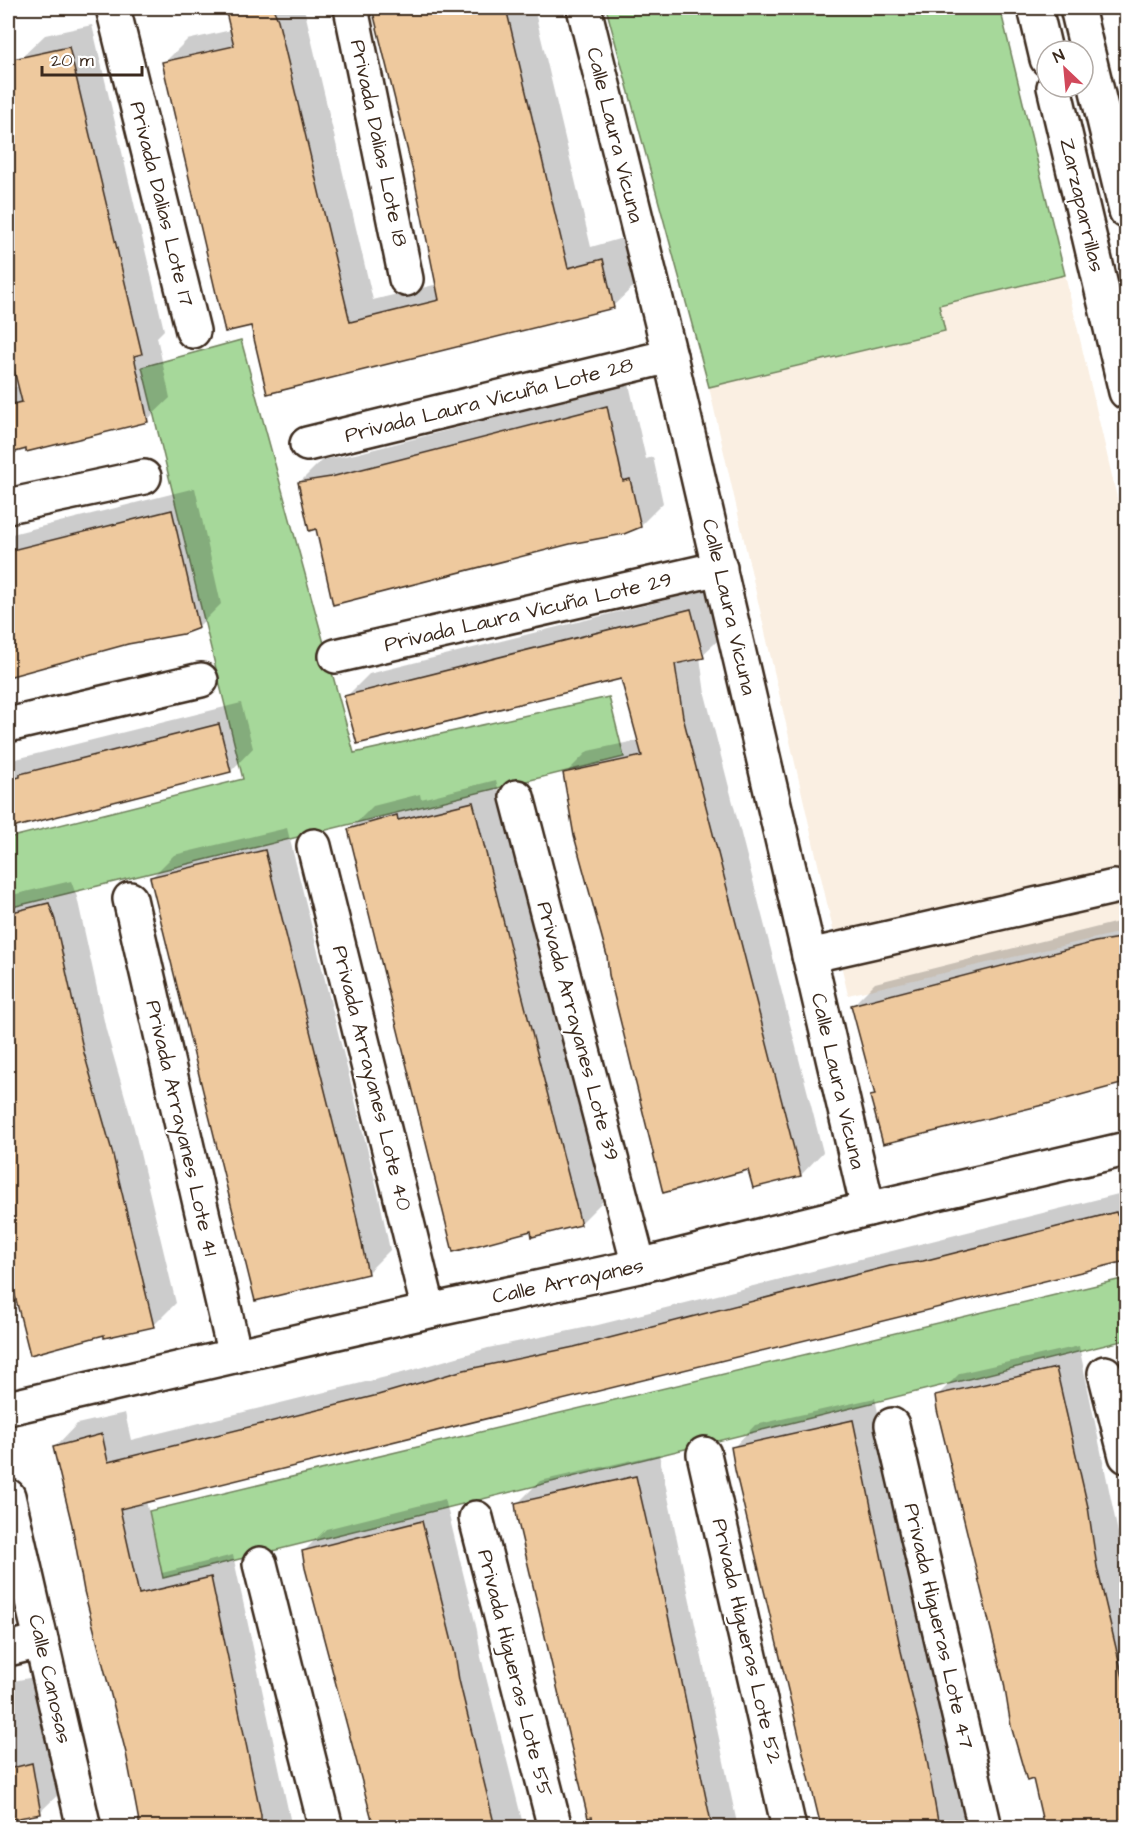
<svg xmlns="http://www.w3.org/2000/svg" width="1134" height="1835" viewBox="0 0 1134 1835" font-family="'Architects Daughter',sans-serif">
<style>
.built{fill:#faefe2}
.green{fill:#a6d89a;stroke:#70815c;stroke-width:1.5}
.shadow{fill:#0003}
.building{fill:#eec99e;stroke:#3b2a1e;stroke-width:1.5}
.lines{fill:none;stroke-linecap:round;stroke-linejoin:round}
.minor-casing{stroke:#3b2a1e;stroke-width:38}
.minor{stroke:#fff;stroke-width:33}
.labels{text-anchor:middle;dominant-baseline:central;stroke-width:4.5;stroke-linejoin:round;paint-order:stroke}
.street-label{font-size:21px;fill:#3b2a1e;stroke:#fff}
</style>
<rect width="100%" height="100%" fill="#fff"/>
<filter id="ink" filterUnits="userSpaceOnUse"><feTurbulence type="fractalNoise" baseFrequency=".0167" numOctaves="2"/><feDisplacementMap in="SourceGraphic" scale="12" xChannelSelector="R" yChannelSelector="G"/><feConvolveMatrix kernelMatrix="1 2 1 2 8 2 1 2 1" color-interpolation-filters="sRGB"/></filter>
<g filter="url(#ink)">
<path class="built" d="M1065,275l61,261v395l-278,64 -139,-608 236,-56 -6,-26z"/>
<g class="green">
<path d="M606,8h394l65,267 -126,30 6,26 -236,56z"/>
<path d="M241,340l113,413 255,-56 15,60 -616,151v-70l235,-59 -101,-412z"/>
<path d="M1126,1278v62l-963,238 -14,-67z"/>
</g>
<g class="shadow">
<path d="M226,8h78l69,292 65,-16 -24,-112 -40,-164h160l57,239 35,-10 10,47 -23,22 -345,87 -15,-69 -89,-261 23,-23 44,-10z"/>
<path d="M92,25l72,305 -7,7 13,61 -23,22 -139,35v-66l12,-3 -12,-45v-252l20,-5 -6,-27 23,-22z"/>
<path d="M629,384l17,75 7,-2 10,46 -23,23 -323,2 -18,-45 23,-23 33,-6z"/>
<path d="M195,488l26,116 -23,23 -190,47v-139z"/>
<path d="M714,588l12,45 -26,24 5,37 118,458 -22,23 -52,-7 -141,-212 -43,-182 23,-23 51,-11 -17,-63 -276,20 23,-23z"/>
<path d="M241,703l12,45 -22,23 -223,57v-67z"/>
<path d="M496,780l107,421 -23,23 -230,-395 23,-23 47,-12 1,5z"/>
<path d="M287,828l91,364 12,58 -23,23 -216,-395 23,-23z"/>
<path d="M71,881l6,16 29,133 28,98 42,175 -23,23 -48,7 -74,20 -23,-95v-362z"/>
<path d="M1126,920v161l-242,61 -12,-46 4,-3 -24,-87 23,-23z"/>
<path d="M1126,1192v67l-980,242 16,72 71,-18 59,273h-149l-25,-114 -33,-123 -30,-144 22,-23 48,-11 6,27 271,-67 86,-25 110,-23z"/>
<path d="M1079,1346l47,225v257h-80l-12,-50 -29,-95 -68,-287 23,-23z"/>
<path d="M875,1398l48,230 24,98 16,87 26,-6 10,21h-176l-90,-380 22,-23z"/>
<path d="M659,1454l79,374h-145l-76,-324 23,-23z"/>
<path d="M445,1499l32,131 4,27 43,171h-150l-70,-277 22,-22z"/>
<path d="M34,1677l29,113 -23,22 -32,7v-137z"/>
</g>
<g class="building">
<path d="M225,8h48l5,12 72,302 89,-22 -26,-128 -41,-164h134l62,260 35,-9 11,49 -347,86 -16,-68 -26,6 -63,-270 72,-16z"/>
<path d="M69,47l73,307 -8,2 14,66 -122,30v-3l-18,5v-49l14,-3 -14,-56v-286z"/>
<path d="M607,406l16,75 7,-2 11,48 -17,7 -54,10 -237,61 -17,-76 -7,2 -11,-49 33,-5z"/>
<path d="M172,510l27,118 -16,6 -55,10 -120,33v-126z"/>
<path d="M691,609l13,49 -29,6 8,53 118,459 -48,12 -5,-18 -85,23 -54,-218 -2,-19 -33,-120 -11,-63 79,-17 -21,-77 -264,65 -13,-48z"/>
<path d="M219,724l12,48 -223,57v-49l12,-3v-3z"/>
<path d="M473,802l108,423 -49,12 -1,-6 -78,21 -105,-423 49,-14 1,5z"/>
<path d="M265,850l91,365 12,59 -113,27 -105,-424z"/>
<path d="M49,903l6,17 29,133 28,98 42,176 -50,11v-3l-74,20 -22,-87v-355z"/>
<path d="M1126,937v143l-6,1 1,3 -70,19 -168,41 -13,-48 5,-1 -24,-90 244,-63z"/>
<path d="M1116,1212l1,3 9,-3v49l-1006,248 19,85 72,-17 50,238v12h-121l-14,-74 -42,-162 -12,-66 -19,-78 49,-13 6,28 270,-67 86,-25 110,-23 316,-81 33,-5z"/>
<path d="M1056,1368l32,139 9,60 29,123v137h-82l-11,-48 -6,2 -16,-55 -7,-43 -67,-273 -2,-15z"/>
<path d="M853,1420l48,231 24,98 14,78h-118l-86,-357 -4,-23z"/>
<path d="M636,1476l32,139 44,212h-118l-2,-10 -4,1 -71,-300 -2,-15z"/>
<path d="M422,1521l33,133 4,26 36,147h-121l-69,-259 -3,-17z"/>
<path d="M32,1763l9,51 -33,6v-51z"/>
</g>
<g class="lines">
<defs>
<g id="minor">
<path d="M113,8l80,323"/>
<path d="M351,8l55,271"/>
<path d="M584,8l86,348 198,853"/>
<path d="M1035,8l12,51"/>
<path d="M1077,8l49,203"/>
<path d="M1054,87l72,305"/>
<path d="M307,444l363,-88"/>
<path d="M8,506l136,-29"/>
<path d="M336,656l384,-88"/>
<path d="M8,725l193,-45"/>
<path d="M517,797l122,469"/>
<path d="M314,846l115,465"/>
<path d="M130,899l105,457"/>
<path d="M809,956l305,-69"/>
<path d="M1105,1373l21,83"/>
<path d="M8,1408l421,-97 210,-45 229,-57 258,-60"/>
<path d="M892,1425l93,403"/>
<path d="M704,1454l85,374"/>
<path d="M8,1496l76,332"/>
<path d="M476,1518l79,310"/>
<path d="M260,1564l66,264"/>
<path d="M8,1649l33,-8"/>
</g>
</defs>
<use href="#minor" class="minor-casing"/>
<use href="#minor" class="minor"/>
</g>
</g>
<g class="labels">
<g class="street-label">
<text transform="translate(615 135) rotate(76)">Calle Laura Vicuna</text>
<text transform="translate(379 143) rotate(78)">Privada Dalias Lote 18</text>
<text transform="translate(162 204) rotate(76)">Privada Dalias Lote 17</text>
<text transform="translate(1082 205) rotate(77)">Zarzaparrillas</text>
<text transform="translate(489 400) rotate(-14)">Privada Laura Vicuña Lote 28</text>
<text transform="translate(729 607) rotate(77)">Calle Laura Vicuna</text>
<text transform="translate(528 612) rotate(-13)">Privada Laura Vicuña Lote 29</text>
<text transform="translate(578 1031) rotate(75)">Privada Arrayanes Lote 39</text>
<text transform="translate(372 1078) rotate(76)">Privada Arrayanes Lote 40</text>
<text transform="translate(838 1081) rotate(77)">Calle Laura Vicuna</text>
<text transform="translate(182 1128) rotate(77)">Privada Arrayanes Lote 41</text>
<text transform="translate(568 1281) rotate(-12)">Calle Arrayanes</text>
<text transform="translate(939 1626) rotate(77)">Privada Higueras Lote 47</text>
<text transform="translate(747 1641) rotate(77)">Privada Higueras Lote 52</text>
<text transform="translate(515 1673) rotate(76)">Privada Higueras Lote 55</text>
<text transform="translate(50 1679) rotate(77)">Calle Canosas</text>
</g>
</g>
<rect width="1134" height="1835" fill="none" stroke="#fff" stroke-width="30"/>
<rect x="15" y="15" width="1104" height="1805" fill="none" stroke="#3b2a1e" stroke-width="2" filter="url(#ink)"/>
<g transform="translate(1065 69) rotate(334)"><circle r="28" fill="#ffffff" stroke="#b1aaa5" stroke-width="1.5"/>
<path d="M0-4.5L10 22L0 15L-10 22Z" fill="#d1495b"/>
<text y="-9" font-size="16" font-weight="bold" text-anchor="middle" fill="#3b2a1e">N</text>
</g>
<path d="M42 66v9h100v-9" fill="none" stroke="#3b2a1e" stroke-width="3"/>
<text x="51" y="66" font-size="18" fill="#3b2a1e" stroke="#ffffff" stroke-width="4.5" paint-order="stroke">20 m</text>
</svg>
